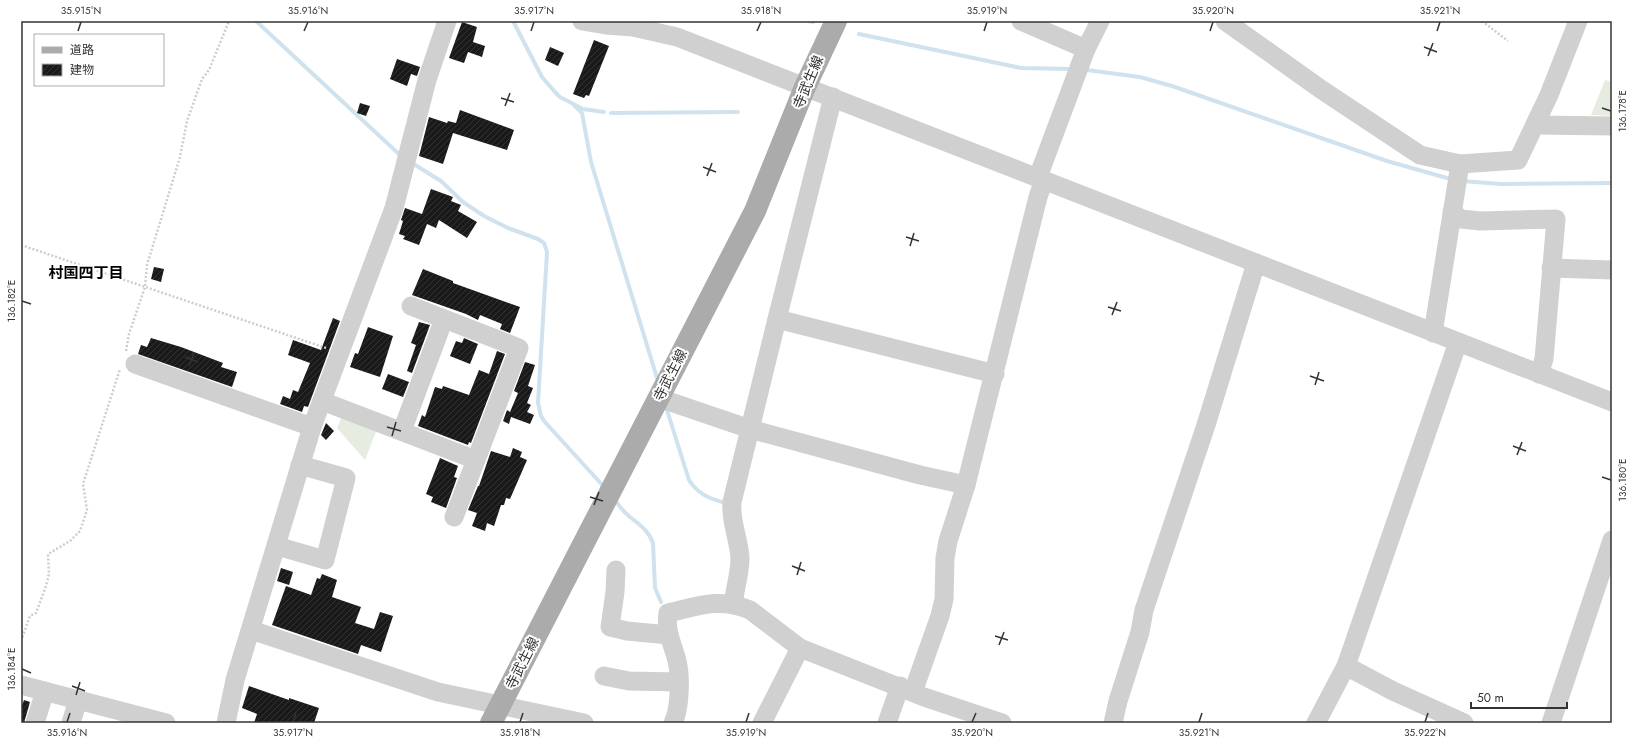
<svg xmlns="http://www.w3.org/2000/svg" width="1633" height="744" viewBox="0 0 1633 744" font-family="Jost,'Noto Sans JP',sans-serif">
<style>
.green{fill:#e6ecdf}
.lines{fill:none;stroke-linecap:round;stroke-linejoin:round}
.stream{stroke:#cfe2ee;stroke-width:4}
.building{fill:url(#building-hatch)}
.path{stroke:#cdcdcd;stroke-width:2.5;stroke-dasharray:2 2;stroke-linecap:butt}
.minor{stroke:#d0d0d0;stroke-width:19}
.major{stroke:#ababab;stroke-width:22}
.ticks{fill:none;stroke:#333;stroke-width:1.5}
.labels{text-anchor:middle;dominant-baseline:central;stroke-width:4;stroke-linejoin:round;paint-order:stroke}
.street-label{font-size:14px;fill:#333;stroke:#fff}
.neighbourhood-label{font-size:15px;font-weight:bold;fill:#000;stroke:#fff}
.neatline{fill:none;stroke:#333;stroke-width:1.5}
.ticks-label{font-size:10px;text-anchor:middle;fill:#333}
</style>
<defs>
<pattern id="building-hatch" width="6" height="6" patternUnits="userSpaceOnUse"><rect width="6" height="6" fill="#1a1a1a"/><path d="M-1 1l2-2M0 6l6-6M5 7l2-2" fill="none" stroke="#333"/></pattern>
</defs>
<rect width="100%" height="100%" fill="#fff"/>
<g class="green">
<path d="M1605,80l7,2v34l-21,-1z"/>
<path d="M342,416l35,13 -12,31 -28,-32z"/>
</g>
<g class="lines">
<g class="stream">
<path d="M256,21l145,135"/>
<path d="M513,21l29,56 13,15 5,5 23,12 21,3"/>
<path d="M808,21l5,1"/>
<path d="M859,34l162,34 50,1"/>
<path d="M1087,70l53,7 32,9 215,75 60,17"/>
<path d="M574,105l8,8 9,49 66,216"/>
<path d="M611,113l127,-1"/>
<path d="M412,163l29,18 22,21 21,14 24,12 30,11 6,4 3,9 -9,151 3,13 3,5 61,67"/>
<path d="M1462,181l39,3 111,-1"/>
<path d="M666,407l23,73c8,13 19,18 33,22"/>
<path d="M615,500c4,6 9,12 15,17 10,8 19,14 23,26l2,45 6,14"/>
</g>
</g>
<g class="building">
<path d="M462,22l15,5 -4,15 12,4 -3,11 -14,-5 -4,11 -15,-5z"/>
<path d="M594,40l15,6 -20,50 -3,-1 -2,3 -11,-4z"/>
<path d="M550,47l14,6 -6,13 -13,-6z"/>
<path d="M397,59l23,8 -3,9 -6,-2 -4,12 -17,-7z"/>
<path d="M360,103l10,3 -4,10 -9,-3z"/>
<path d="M460,110l54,20 -7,20 -54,-17 -10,31 -24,-8 10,-39 18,6 1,-2 8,2z"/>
<path d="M431,189l22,8 -2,4 10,4 -3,6 19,11 -10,16 -28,-18 -3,8 -9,-4 -8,21 -16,-6 2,-3 -6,-2 4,-13 -2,-1 4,-12 17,6z"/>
<path d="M154,267l10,2 -3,13 -10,-3z"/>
<path d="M423,269l30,12v2l67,24 -10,26 -10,-4 2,-5 -22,-9 -2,5 -12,-6 -54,-19z"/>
<path d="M333,318l7,3 -32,86 -4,-1 -2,6 -22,-8 3,-8 7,3 3,-9 5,2 12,-29 -22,-8 5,-15 28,10z"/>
<path d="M419,322l11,3 -18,48 -5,-2 9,-26 -5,-2z"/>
<path d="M368,327l25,9 -13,41 -30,-10 5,-14 3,1z"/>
<path d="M151,338l30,9 42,16 -2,4 16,5 -5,15 -94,-33 3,-9 6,2z"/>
<path d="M464,338l14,6 -8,20 -20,-8 6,-15 6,2z"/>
<path d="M497,351l8,3 -34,89 -2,-1 -1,3 -50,-19 4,-11 3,2 10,-30 7,2 1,-3 26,9 10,-25 10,4z"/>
<path d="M525,362l10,3 -7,21 5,2 -6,15 4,2 -4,7 7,3 -4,9 -19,-7 -2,7 -6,-3 4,-11 3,2 8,-19 -4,-2z"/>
<path d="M388,374l21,8 -6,15 -21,-8z"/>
<path d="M326,423l8,8 -8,9 -5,-5z"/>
<path d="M513,448l9,4 -2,5 7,3 -17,39 -4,-1 -2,7h-3l-7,21 -7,-3 -2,8 -13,-5 5,-13 -9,-3 10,-24h1l12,-35 19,6z"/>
<path d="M440,458l18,8 -4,11 3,1 -11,30 -15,-6 2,-5 -7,-3z"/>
<path d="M281,568l12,4 -4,13 -12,-4z"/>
<path d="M322,574l15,6 -5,17 29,10 -6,16 19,6 6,-17 13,4 -12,36 -20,-7 -3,9 -86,-29 14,-39 25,9 6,-17 3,1z"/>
<path d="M249,686l40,14v-2l30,10 -5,15h-60l3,-9 -15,-6z"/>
<path d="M24,700l6,2 -6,21h-3v-15z"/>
</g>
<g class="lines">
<g class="path">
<path d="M1482,21l26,20"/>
<path d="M21,245l305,103"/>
<path d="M126,351l3,-17 16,-47 2,-22 33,-108 7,-36 15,-42 7,-9 20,-49"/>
<path d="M21,641l9,-25 6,-3 10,-27 3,-12 -1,-20 22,-13 10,-10 7,-21 -4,-26 37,-115"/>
</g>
<g class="minor">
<path d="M582,21l24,4 27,2 44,10 935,365"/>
<path d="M1021,21l65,28"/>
<path d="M1225,21l97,69 98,65 40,9 58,-4 31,-65 29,-74"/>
<path d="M1536,125l76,1"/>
<path d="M1038,177l48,-128 14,-28"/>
<path d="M1452,212l9,7 19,2 76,-2 -12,140 -5,15"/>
<path d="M1551,268l61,2"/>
<path d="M411,306l108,42 -65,169"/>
<path d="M777,319l218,55"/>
<path d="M1433,333l27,-169"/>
<path d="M135,364l177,63"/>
<path d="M659,398l91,31 170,46 46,10"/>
<path d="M322,401l154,59"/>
<path d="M402,431l42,-112"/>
<path d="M277,546l48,14 21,-82 -46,-13"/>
<path d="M616,570l-1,22 -5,35 17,4 42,4"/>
<path d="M733,604c2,-15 7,-31 7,-46 -1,-19 -10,-37 -8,-56l45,-183 56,-222"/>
<path d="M251,630l187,62 146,31"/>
<path d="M1346,666l47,25 71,32"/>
<path d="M604,676l25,5 50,1"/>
<path d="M21,685l145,38"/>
<path d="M913,692l27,-76 4,-17 1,-41 3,-17 18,-56 72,-288 6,-17"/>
<path d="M35,723l10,-32"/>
<path d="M71,723l7,-23"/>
<path d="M226,723l9,-43 77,-253 82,-219 33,-128 20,-59"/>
<path d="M673,723c7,-14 8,-46 4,-62 -4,-17 -12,-29 -9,-48 30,-7 52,-16 82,-3l50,38 124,49 78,26"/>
<path d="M762,723l38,-75"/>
<path d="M887,723l13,-37"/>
<path d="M1113,723l5,-22 22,-69 4,-22 62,-185 50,-162"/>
<path d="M1316,723l30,-57 112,-324"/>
<path d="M1551,723l61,-183"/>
</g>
<path class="major" d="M491,723l264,-512 50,-124 31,-66"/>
</g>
<path class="ticks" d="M78,31l3,-9M304,31l4,-9M531,31l3,-9M757,31l4,-9M984,31l3,-9M1210,31l3,-9M1437,31l3,-9M1424,47l13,5M1428,56l5,-13M501,98l13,4M505,106l5,-13M1602,108l9,3M703,167l13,5M707,176l5,-13M906,237l13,4M910,246l4,-13M22,301l9,3M1108,307l13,4M1112,315l5,-13M185,357l13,5M189,366l5,-13M1310,376l14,5M1315,385l4,-13M387,427l14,4M392,436l4,-14M1513,446l13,5M1517,455l5,-13M1602,477l9,3M590,497l13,4M594,505l5,-13M792,566l13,5M797,575l4,-13M995,636l13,4M999,645l5,-13M22,669l9,4M72,686l13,5M76,695l4,-13M67,722l3,-9M293,722l3,-9M520,722l3,-9M746,722l3,-9M972,722l4,-9M1199,722l3,-9M1425,722l3,-9"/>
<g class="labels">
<g class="street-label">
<text transform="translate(808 82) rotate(-67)">寺武生線</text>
<text transform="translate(670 375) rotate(-63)">寺武生線</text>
<text transform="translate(522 663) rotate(-63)">寺武生線</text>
</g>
<g class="neighbourhood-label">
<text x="86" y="273">村国四丁目</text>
</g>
</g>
<rect width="1633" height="744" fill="none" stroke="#ffffff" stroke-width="44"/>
<rect x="34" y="34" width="130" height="52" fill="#ffffff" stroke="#adadad"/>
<rect x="42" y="47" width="20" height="6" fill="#ababab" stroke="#adadad"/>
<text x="70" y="54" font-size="12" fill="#333333">道路</text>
<rect x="42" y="64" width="20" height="12" fill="url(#building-hatch)" stroke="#adadad"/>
<text x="70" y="74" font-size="12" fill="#333333">建物</text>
<path d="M1471 702v6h96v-6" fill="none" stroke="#333333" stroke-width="2"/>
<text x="1477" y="702" font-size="12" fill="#333333" stroke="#ffffff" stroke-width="3" paint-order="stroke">50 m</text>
<rect x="22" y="22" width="1589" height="700" class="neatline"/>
<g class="ticks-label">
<text x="81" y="14">35.915°N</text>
<text x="308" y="14">35.916°N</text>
<text x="534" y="14">35.917°N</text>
<text x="761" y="14">35.918°N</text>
<text x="987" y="14">35.919°N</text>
<text x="1213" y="14">35.920°N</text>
<text x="1440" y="14">35.921°N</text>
<text transform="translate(1622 111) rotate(-90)" y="4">136.178°E</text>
<text transform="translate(11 301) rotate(-90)" y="4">136.182°E</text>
<text transform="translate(1622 480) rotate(-90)" y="4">136.180°E</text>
<text transform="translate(11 669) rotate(-90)" y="4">136.184°E</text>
<text x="67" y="736">35.916°N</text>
<text x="293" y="736">35.917°N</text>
<text x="520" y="736">35.918°N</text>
<text x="746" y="736">35.919°N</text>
<text x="972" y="736">35.920°N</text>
<text x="1199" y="736">35.921°N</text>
<text x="1425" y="736">35.922°N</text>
</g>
</svg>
